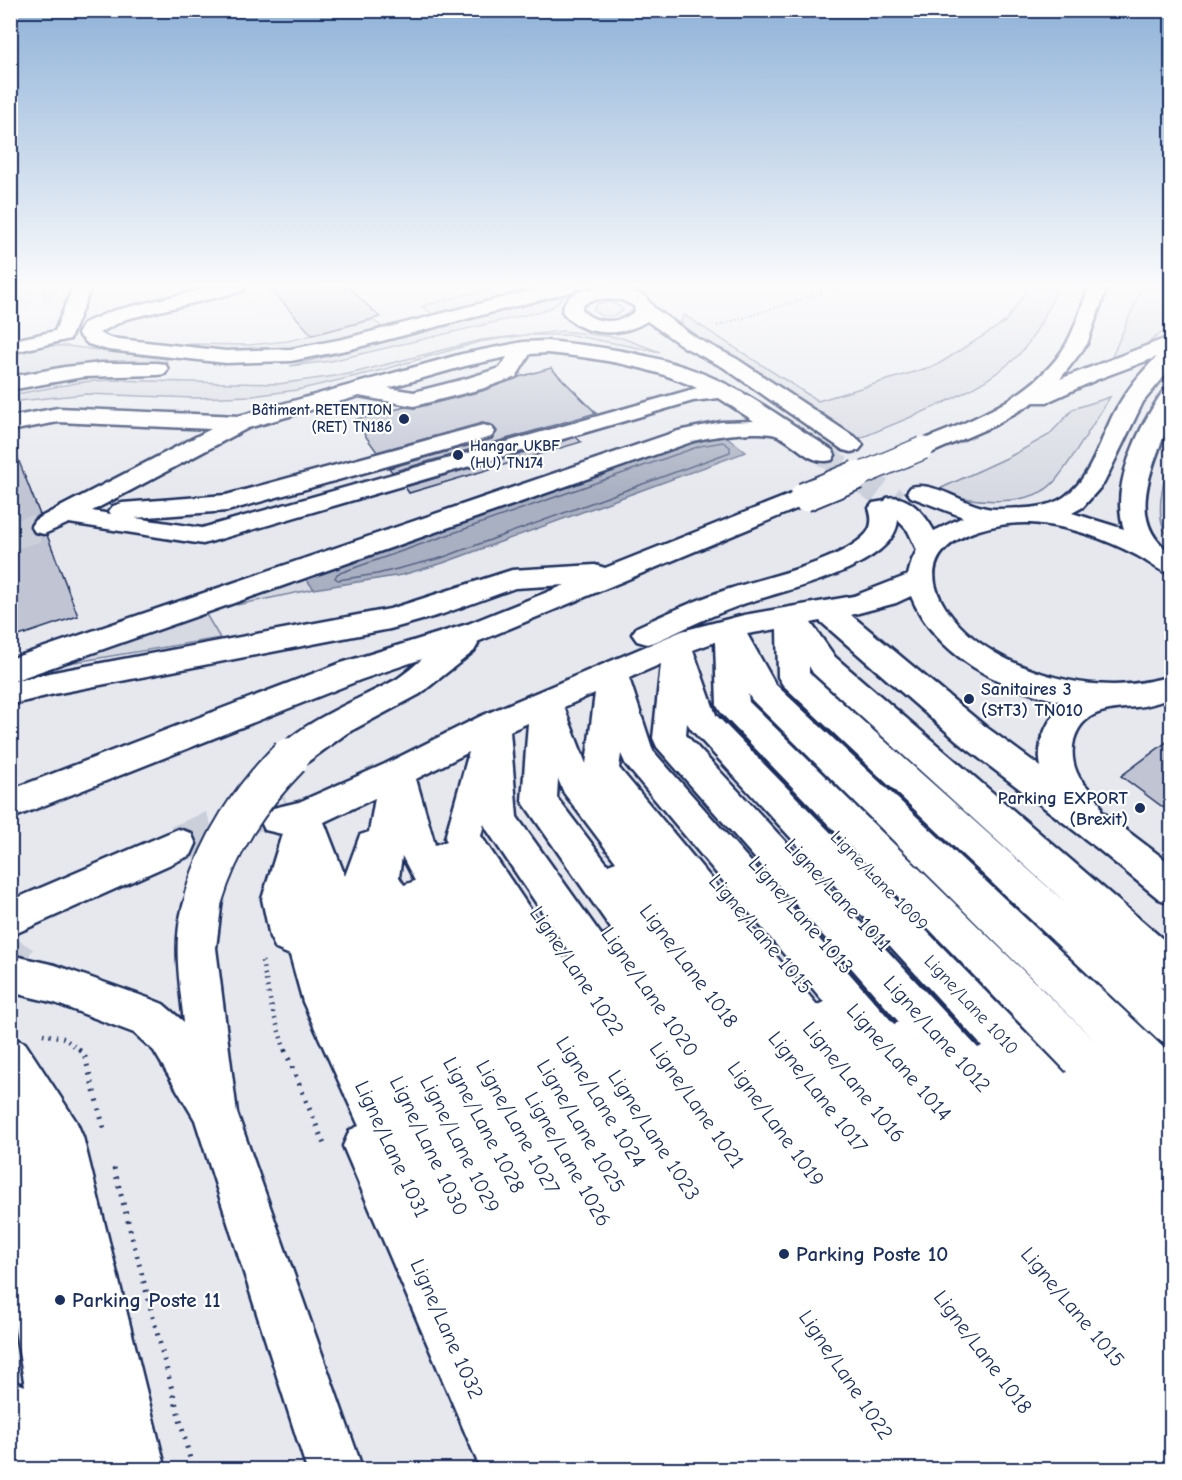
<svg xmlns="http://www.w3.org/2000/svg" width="1182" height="1480" viewBox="0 0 1182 1480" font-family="'Comic Neue',sans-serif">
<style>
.built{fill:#e6e8ee}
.green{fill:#d6d9e2;stroke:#7884a0;stroke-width:1.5}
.water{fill:#a9b0c1;stroke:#707c99;stroke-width:1.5}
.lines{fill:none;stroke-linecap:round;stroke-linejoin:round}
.shore{stroke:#546386;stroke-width:1.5}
.building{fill:#c0c4d3;stroke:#1b2f5e;stroke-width:1.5}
.minor-tunnel-far2{stroke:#cacfda;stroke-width:22;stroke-dasharray:22 10;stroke-linecap:butt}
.minor-tunnel-far1{stroke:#cacfda;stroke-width:28;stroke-dasharray:28 14;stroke-linecap:butt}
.minor-tunnel{stroke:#cacfda;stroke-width:38;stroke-dasharray:38 19;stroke-linecap:butt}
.minor-casing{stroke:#1b2f5e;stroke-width:5}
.path-far2{stroke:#1b2f5e;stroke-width:2;stroke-dasharray:1 3;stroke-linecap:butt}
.path-far1{stroke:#1b2f5e;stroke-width:4.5;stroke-dasharray:1.5 5;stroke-linecap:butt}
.path{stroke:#1b2f5e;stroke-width:5;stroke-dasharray:2 7;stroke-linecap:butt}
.minor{fill:#fff;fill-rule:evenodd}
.minor-bridge-far2-casing{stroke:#1b2f5e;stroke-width:25;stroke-linecap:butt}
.minor-bridge-far1-casing{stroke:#1b2f5e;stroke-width:32;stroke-linecap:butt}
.minor-bridge-casing{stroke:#1b2f5e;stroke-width:42;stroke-linecap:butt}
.minor-bridge-far2{stroke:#fff;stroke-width:22}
.minor-bridge-far1{stroke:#fff;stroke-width:28}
.minor-bridge{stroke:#fff;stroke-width:38}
.poi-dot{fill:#1b2f5e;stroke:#fff;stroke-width:2}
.labels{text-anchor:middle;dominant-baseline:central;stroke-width:4.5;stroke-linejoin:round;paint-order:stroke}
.far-poi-label{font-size:15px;font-weight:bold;fill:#1b2f5e;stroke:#fff;text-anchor:end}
.poi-label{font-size:18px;font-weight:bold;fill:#1b2f5e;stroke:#fff;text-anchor:start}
.street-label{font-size:18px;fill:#1b2f5e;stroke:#fff}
.near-street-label{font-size:21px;fill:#1b2f5e;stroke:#fff}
.near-poi-label{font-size:21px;font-weight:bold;fill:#1b2f5e;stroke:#fff;text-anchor:start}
</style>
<rect width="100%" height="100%" fill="#f6f7f9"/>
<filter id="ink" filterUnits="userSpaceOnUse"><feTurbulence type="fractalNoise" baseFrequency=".0167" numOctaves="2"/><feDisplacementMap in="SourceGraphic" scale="12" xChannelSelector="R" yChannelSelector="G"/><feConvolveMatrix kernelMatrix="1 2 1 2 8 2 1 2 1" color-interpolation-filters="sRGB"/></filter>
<g filter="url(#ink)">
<rect class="built" x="11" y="287" width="1160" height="1182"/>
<g class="green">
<path d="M496,287h51l-113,29 -12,-10z"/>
<path d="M1029,287h30c-13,24 -25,56 -47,74 -43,37 -104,56 -156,79l-169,-107 -6,-12 3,-6 134,86 119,-36 68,-43z"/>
<path d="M1142,287h29v39l-41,30 -19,3z"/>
<path d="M565,295l-11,11 -12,5 -211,50 -41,5z"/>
<path d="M610,302l11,5 2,4c-10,7 -22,7 -30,-1l4,-6z"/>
<path d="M373,320l9,7c-33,9 -66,21 -101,24 -31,4 -63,0 -94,-2l3,-5 59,1 39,-4z"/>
<path d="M563,331l59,7 38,14 -89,-17h-45l-47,7 -97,28 -85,20 -45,6 -58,2 -108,-4 -67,7 -3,-7 66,-12 27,-2 169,4 71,-10 132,-34z"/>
<path d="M40,346h27l100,13 -1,3 -78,2 -77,14 -1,-25z"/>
<path d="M1110,397c-18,27 -36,62 -56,85 -24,27 -89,20 -119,9l74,-34 40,-22 24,-26z"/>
<path d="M1171,459v80c-19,-17 -8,-60 0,-80z"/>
<path d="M306,579l8,10 -77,16 -4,-4z"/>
<path d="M204,611l16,27 -175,29z"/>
</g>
<path class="water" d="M726,436l20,16 -303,111 -41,12 -88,14 -8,-10 392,-139z"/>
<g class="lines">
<path class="shore" d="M723,442l7,5v5l-289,106 -64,16 -39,6 -3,-2 2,-4 363,-128z"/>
</g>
<g class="building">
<path d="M269,287h79l32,30 -68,18z"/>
<path d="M551,368l45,45 -204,59 -3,-4 103,-29 5,-8 -5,-6 -10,-2 -105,29 -23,-32 51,-13 10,1 67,-17 37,-14z"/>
<path d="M576,437l5,5 -172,51 -4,-6z"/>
<path d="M10,446h3l27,69 -7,4 -4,8 6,7 12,1 31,81 -68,23z"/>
<path d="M1172,738v76l-51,-38z"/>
</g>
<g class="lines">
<g class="minor-tunnel-far2">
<path d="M10,297l47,-10"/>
<path d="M823,455l36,22"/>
</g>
<g class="minor-tunnel-far1">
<path d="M857,475l39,28"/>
<path d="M10,536l34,-10"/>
</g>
<g class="minor-tunnel">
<path d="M178,844l108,-44"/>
<path d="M10,950l7,-11"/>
</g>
<defs>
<g id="minor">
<path d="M73,287h18l-21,52 -60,14v-12l45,-10z"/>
<path d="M212,287h33l-2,4 -117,28 -27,14 11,5 116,13 65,-2 52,-10 201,-52h32l-2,4 -223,58 -60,12 -65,2 -118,-13 -20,-6 -10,-10 6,-11 28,-12z"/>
<path d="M599,287l24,1 22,8 9,12 44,31 39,20 122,81 4,5 -4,5 -8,2 -8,-2 -120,-83 -39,-20 -37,-26c-26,17 -67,16 -85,-10 3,-19 21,-20 37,-24zM599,299l23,1 12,6 1,5c-14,13 -40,14 -53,-1v-4l7,-5z"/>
<path d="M1089,287h18l-20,57 -27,35 112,-43v31l-29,35 -39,81 -21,24 -11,6 52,16c-15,-43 16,-104 40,-139l8,-2c0,9 1,21 -1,29 -14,41 -50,104 1,136v22c-14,-4 -24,-14 -36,-20 -31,-16 -61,-27 -95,-31 -47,-6 -138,17 -96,83 33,51 110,78 168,78 20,0 39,-4 59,-9v22c-10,3 -19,6 -28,8 -28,4 -60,0 -70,34 -3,13 -1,26 5,37 7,11 23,21 22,34l71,54v39l-13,-5 -62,-51 -135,-103 -142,-124 -9,2 24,34 337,290v44l-12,-4 12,10v48l-15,-6 -374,-354 -5,-8 -1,-48 -30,5 28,50 391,366 6,12 -5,17 5,4v387h-691l-138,-324 7,-16 9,-4 -56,-124 -13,-47 -14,-6 -6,-12 -8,-38 20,-65 -17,-4 -5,-10 5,-10 34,-8 86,-38 96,-48 201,-85 62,-16 110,-19 54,-21 4,-15 5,-10 -9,-19 -10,-11c-4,50 -122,71 -160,86 -28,10 -54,23 -81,35l-10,3 -10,-3 -5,-7 5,-7c29,-13 58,-27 89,-37 38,-13 113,-27 140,-56 7,-8 6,-17 3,-26l4,-5 12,-2 2,-3c20,-5 38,16 47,33l29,-14 -52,-20 -4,-5 4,-5c26,-7 58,23 87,22 22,-1 48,1 66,-12 28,-19 36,-58 51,-86 11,-20 25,-38 42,-54l-59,22 -51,23h-13l-41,24 -62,27 -8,2 -8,-2 -4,-5 4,-5c54,-21 121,-46 152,-100 9,-17 15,-37 22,-56zM911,596c25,61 92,94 153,106 -17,18 -28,41 -23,65l-55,-40 -135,-112 45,-12zM715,642l2,64 5,8 345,358 -2,1 -349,-358 -23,-65zM661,664l-8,74 4,9 242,275 -5,2 -241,-273 -24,-73zM809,666l4,7 255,232 -259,-232zM595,693l-9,71 -22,-57zM748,694l4,6 345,343 -348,-341zM528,723l-6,78 90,129 -10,6 -85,-119 -7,-86zM687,723l4,6 291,317 -4,2 -292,-313zM469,752l-24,86 2,3 -12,4 -19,-66zM621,754l5,11 198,237 -7,3 -198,-237zM558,779l6,14 52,69 -8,3 -51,-67zM375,798l-6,34 -9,3 -15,41 -21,-54zM484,824l3,6 84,125 -8,3 -82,-122zM402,856l13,25 -11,4 -5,-8z"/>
<path d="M547,341c62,6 127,16 183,45 35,18 68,43 102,64l3,5 -3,5c-22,6 -35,-16 -54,-24 -16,-7 -66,0 -84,5l-684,241v-23l668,-228 43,-9 33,-1 -35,-23 -26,3 -490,143 -134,-21 -25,11 -9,-2 -4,-6 4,-6 176,-91 -153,-7 -48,9v-14l48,-9 181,8 223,-62 61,-12zM547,353c51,5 103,13 150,35l-495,140 -67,-10 92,-7 264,-74 4,-5 -4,-5 -8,-2 -257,70 -104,8 -9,3 -4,5 2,3 -19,-3 156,-83 111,-32 55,10 8,-2 59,-15 35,-12 14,-23zM507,357l-7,11 -35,11 -51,13 -26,-4 77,-22z"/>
<path d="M101,363h56l8,1 3,5 -3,5 -8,1 -74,2 -73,13v-13l55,-10z"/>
<path d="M804,489l9,3 4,5 -4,5 -336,140 1,2 -4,7 -54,43 -73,39 -45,33 -12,4 -12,-4 -5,-9c17,-31 92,-60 124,-78 9,-6 17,-13 25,-20l-62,21 -350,139v-29l328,-126 130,-40 97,-39 -50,3 -72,26 -53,15 -336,65 -44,11v-23l44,-10 336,-63 122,-39 83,-5 10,3z"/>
<path d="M178,829l13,4 5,11 -5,11 -181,81v-35z"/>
<path d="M203,882l13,5 6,12 -6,49 21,165 126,357h-56l-112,-350 -41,-69 -20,-18 -79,-30 -45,-11v-37l45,10 93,33 15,6 21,18c-5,-44 -14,-93 6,-135z"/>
<path d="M10,1037l15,6 51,78 7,16 83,333h-156v-90l15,6 -15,-84z"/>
</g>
</defs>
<use href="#minor" class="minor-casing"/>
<path class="path-far2" d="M717,326l124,-39"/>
<g class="path-far1">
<path d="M262,961l10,48 13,42"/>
<path d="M43,1034l20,4 19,13"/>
</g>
<g class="path">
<path d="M79,1050l5,3 20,76"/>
<path d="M285,1050l39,94"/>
<path d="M114,1168l79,302"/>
</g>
<use href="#minor" class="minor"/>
<defs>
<path id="minor-bridge-far2" d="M854,477l69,-29"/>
<path id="minor-bridge-far1" d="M804,497l53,-22"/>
<path id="minor-bridge" d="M203,899c17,-57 46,-100 87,-142"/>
</defs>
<use href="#minor-bridge-far2" class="minor-bridge-far2-casing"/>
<use href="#minor-bridge-far1" class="minor-bridge-far1-casing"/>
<use href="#minor-bridge" class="minor-bridge-casing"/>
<use href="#minor-bridge-far2" class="minor-bridge-far2"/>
<use href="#minor-bridge-far1" class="minor-bridge-far1"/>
<use href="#minor-bridge" class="minor-bridge"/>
</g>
</g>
<linearGradient id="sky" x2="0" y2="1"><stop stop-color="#8fb2d8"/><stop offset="0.58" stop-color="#fbfbfc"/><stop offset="1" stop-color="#fbfbfc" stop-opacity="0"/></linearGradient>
<rect width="1182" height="494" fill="url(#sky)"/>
<g class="poi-dot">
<circle cx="404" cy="419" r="6"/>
<circle cx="458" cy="455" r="6"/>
<circle cx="969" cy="699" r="6"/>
<circle cx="1140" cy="808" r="6"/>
<circle cx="784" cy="1254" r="6"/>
<circle cx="60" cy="1300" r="6"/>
</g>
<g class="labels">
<g class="far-poi-label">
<text x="392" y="410">Bâtiment RETENTION<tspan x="392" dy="17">(RET) TN186</tspan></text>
<text x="470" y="446" text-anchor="start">Hangar UKBF<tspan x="470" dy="17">(HU) TN174</tspan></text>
</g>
<g class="poi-label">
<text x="981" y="689">Sanitaires 3<tspan x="981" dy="21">(StT3) TN010</tspan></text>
<text x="1128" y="798" text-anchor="end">Parking EXPORT<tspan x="1128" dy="21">(Brexit)</tspan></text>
</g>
<g class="street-label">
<text transform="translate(879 881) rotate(46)">Ligne/Lane 1009</text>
<text transform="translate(971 1005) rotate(47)">Ligne/Lane 1010</text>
</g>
<g class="near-street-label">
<text transform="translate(838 895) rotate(47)">Ligne/Lane 1011</text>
<text transform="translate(801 915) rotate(49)">Ligne/Lane 1013</text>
<text transform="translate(761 934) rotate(50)">Ligne/Lane 1015</text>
<text transform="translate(689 966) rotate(53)">Ligne/Lane 1018</text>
<text transform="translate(577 971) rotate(56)">Ligne/Lane 1022</text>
<text transform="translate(650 992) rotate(55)">Ligne/Lane 1020</text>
<text transform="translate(937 1034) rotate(48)">Ligne/Lane 1012</text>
<text transform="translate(899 1062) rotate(49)">Ligne/Lane 1014</text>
<text transform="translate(854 1082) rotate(51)">Ligne/Lane 1016</text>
<text transform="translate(818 1092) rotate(52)">Ligne/Lane 1017</text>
<text transform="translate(601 1102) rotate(58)">Ligne/Lane 1024</text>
<text transform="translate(697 1105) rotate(55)">Ligne/Lane 1021</text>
<text transform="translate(776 1124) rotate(54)">Ligne/Lane 1019</text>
<text transform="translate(484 1125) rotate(62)">Ligne/Lane 1028</text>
<text transform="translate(581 1126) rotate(59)">Ligne/Lane 1025</text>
<text transform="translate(518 1127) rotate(61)">Ligne/Lane 1027</text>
<text transform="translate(654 1135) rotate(57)">Ligne/Lane 1023</text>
<text transform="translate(460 1144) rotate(63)">Ligne/Lane 1029</text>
<text transform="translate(429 1146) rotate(64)">Ligne/Lane 1030</text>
<text transform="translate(392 1149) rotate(65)">Ligne/Lane 1031</text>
<text transform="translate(568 1159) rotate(60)">Ligne/Lane 1026</text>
<text transform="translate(1073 1307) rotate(50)">Ligne/Lane 1015</text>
<text transform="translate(447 1329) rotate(66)">Ligne/Lane 1032</text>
<text transform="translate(983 1352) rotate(53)">Ligne/Lane 1018</text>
<text transform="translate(846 1375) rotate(56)">Ligne/Lane 1022</text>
</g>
<g class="near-poi-label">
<text x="796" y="1254">Parking Poste 10</text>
<text x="72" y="1300">Parking Poste 11</text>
</g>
</g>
<rect width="1182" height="1480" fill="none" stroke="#fff" stroke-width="36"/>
<rect x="18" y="18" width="1146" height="1444" fill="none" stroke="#1b2f5e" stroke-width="2" filter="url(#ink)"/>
</svg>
